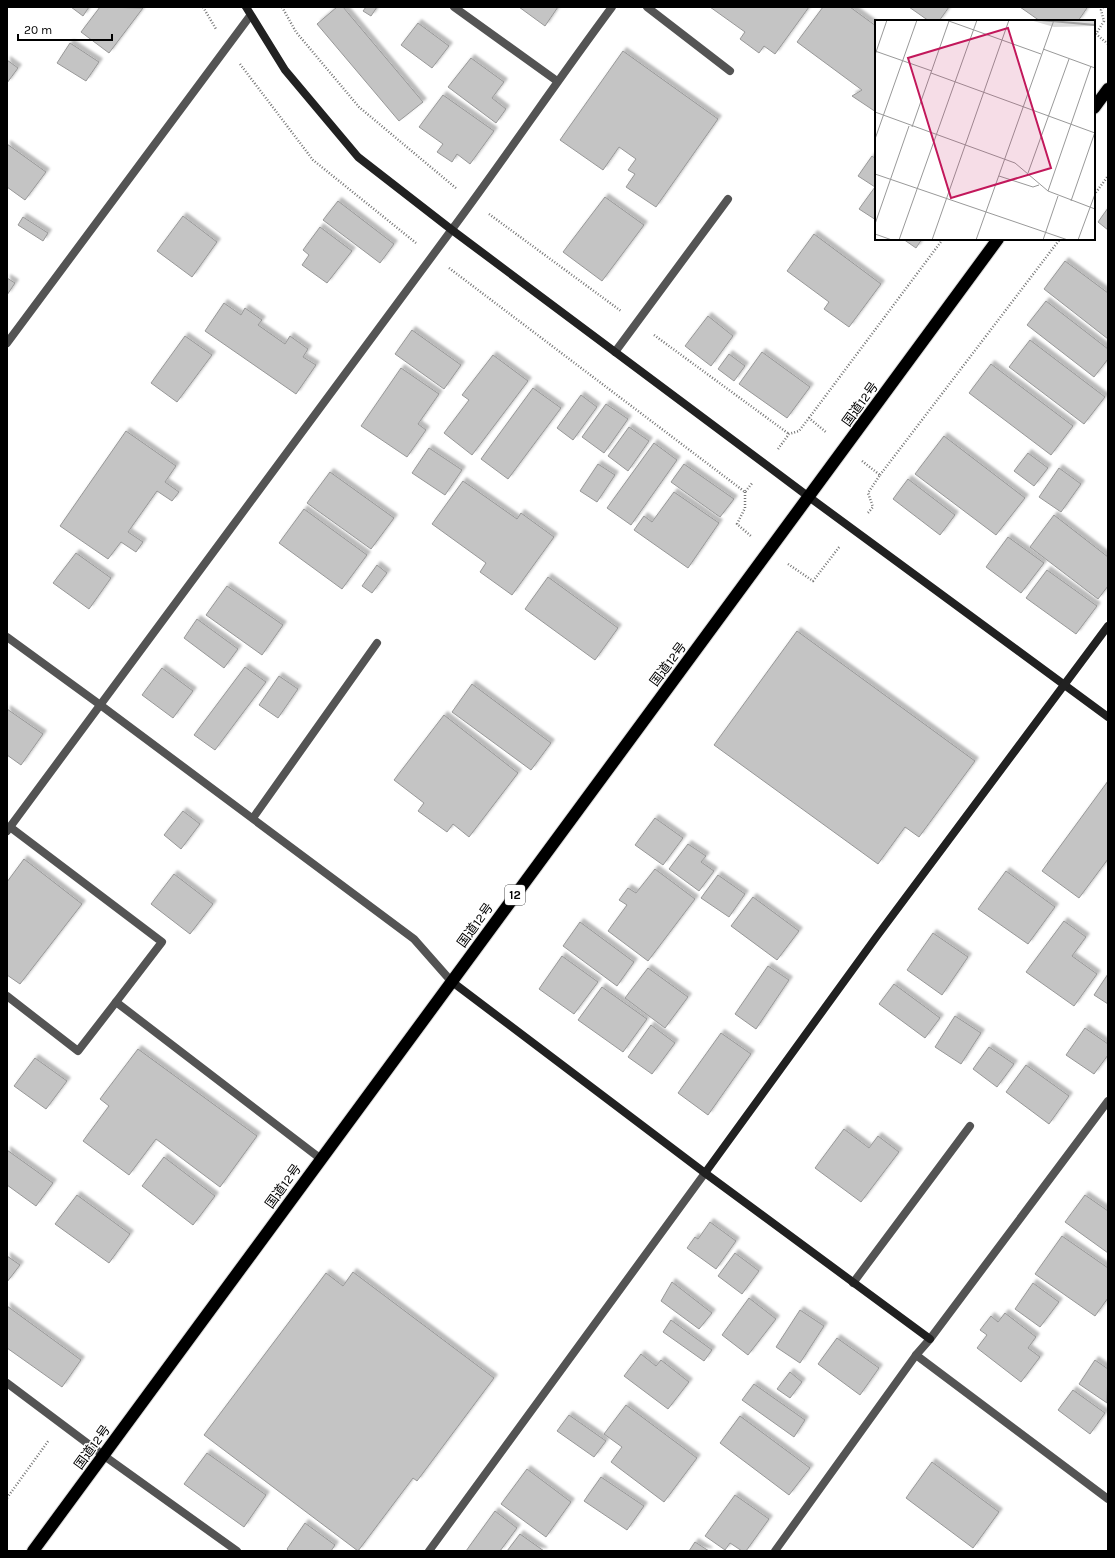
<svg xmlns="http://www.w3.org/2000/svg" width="1115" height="1558" viewBox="0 0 1115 1558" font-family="Karla,'Noto Sans JP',sans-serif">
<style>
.building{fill:#c4c4c4;stroke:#989898;filter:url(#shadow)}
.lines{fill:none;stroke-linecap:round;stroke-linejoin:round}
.highway-casing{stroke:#dbdbdb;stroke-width:14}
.path{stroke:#767676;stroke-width:2.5;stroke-dasharray:1 2;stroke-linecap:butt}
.lane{stroke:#545454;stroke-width:8}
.street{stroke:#545454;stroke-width:8}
.secondary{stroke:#212121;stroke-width:8}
.highway{stroke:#000;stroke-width:12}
.labels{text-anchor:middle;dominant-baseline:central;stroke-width:3;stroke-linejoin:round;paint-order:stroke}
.shield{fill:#fff;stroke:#4c4c4c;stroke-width:1}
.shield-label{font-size:12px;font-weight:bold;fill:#000}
.street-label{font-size:13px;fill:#000;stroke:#fff}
.inset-river{fill:none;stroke:#a2a2a2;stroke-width:2}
.inset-road{fill:none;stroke:#999;stroke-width:1}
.view{fill:#c2185b;fill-opacity:0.15;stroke:#c2185b;stroke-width:2}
.inset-edge{fill:none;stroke:#000;stroke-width:2}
</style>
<defs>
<filter id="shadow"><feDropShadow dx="3.5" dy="-3.5" stdDeviation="1" flood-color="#0004"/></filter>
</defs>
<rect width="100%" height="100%" fill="#fff"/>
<g class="building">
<path d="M71,7h18l-6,9z"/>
<path d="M100,7l43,1 -34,45 -28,-21z"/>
<path d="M337,7h6l80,95 -24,19 -82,-97z"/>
<path d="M366,7h11l-6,9 -8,-5z"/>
<path d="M519,7h39l-13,19z"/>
<path d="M710,7h99l-34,47 -11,-8 -5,7 -19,-14 5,-7z"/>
<path d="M823,7h27l26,19v86l-24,-16 10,-6 -65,-48z"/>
<path d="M909,7h40l-10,14h-10z"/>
<path d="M1020,7h66l1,1 -9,13h-38z"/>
<path d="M418,23l31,23 -17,22 -31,-23z"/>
<path d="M70,43l29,19 -13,19 -29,-18z"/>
<path d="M623,51l95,68 -62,88 -30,-20 9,-13 -7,-4 8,-11 -17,-12 -16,23 -43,-30z"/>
<path d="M471,58l33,24 -12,16 14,11 -10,14 -48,-36z"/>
<path d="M7,60l11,8 -11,15z"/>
<path d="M443,95l51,36 -24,33 -13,-10 -5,8 -15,-10 6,-8 -24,-17z"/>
<path d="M7,144l39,28 -21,28 -18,-13z"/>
<path d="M872,156l4,3v61l-17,-11 16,-22 -17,-11z"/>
<path d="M605,197l39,28 -42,56 -39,-29z"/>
<path d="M338,201l56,43 -14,19 -57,-43z"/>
<path d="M1108,208v22l-10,-8z"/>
<path d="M183,216l34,26 -25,35 -35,-26z"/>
<path d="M23,217l25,16 -5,8 -25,-16z"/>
<path d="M320,227l32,24 -25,32 -25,-18 7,-10 -6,-5z"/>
<path d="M814,234l67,50 -32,43 -25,-18 5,-7 -42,-31z"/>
<path d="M903,239h19l-6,9z"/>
<path d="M1065,261l43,32v46l-64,-50z"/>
<path d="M7,278l8,5 -8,12z"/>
<path d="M1046,301l62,48v10l-14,18 -67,-52z"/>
<path d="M224,303l17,12 4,-7 17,12 -4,5 27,19 5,-8 18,13 -5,8 13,8 -20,29 -91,-63z"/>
<path d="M708,316l25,20 -22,30 -26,-20z"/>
<path d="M412,330l49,35 -17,24 -49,-35z"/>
<path d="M185,336l27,19 -35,47 -26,-19z"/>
<path d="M1030,340l75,57 -21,27 -75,-57z"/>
<path d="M762,352l48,35 -23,31 -48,-34z"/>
<path d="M729,354l16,12 -11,15 -16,-12z"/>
<path d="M493,355l35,26 -56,74 -28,-22 25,-33 -7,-5z"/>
<path d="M991,364l82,62 -22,29 -82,-62z"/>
<path d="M401,368l38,26 -21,30 8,6 -19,27 -46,-31z"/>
<path d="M533,388l28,20 -53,71 -27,-20z"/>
<path d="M581,395l16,12 -24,33 -16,-12z"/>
<path d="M606,404l22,15 -24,34 -22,-16z"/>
<path d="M629,427l20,14 -21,30 -20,-15z"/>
<path d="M126,431l50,35 -11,16 14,10 -7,9 -15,-10 -29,41 15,10 -7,10 -15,-10 -13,17 -48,-33z"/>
<path d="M944,436l81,62 -29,37 -81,-61z"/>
<path d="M654,443l23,17 -46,65 -24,-17z"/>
<path d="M429,448l33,22 -17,25 -33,-22z"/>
<path d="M1028,453l20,15 -14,18 -20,-15z"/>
<path d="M598,464l17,11 -18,27 -17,-11z"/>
<path d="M684,464l50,35 -14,18 -49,-35z"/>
<path d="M1059,468l22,16 -20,28 -22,-15z"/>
<path d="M330,472l64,46 -23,31 -64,-46z"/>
<path d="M908,479l47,36 -15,20 -47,-36z"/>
<path d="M463,481l54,38 4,-6 33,24 -42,58 -32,-23 6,-9 -54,-39z"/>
<path d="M674,492l45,31 -31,45 -54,-38 10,-14 8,6z"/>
<path d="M304,509l63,46 -25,34 -63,-46z"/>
<path d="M1054,515l54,42v29l-10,13 -68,-52z"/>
<path d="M1008,537l36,26 -23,30 -35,-26z"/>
<path d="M76,553l35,25 -22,31 -36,-26z"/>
<path d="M377,565l10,8 -15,20 -10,-7z"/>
<path d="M1047,570l50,36 -21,28 -50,-36z"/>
<path d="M548,577l70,51 -23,32 -70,-51z"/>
<path d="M227,586l56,39 -21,30 -56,-40z"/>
<path d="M197,619l41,30 -14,19 -40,-30z"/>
<path d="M797,631l178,130 -56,76 -14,-10 -27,37 -164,-119z"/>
<path d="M245,667l21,15 -51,68 -21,-15z"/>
<path d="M162,668l31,23 -20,27 -31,-23z"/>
<path d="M279,676l19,13 -20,29 -19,-13z"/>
<path d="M472,684l79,59 -20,27 -79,-58z"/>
<path d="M7,709l36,25 -22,31 -14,-10z"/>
<path d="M444,715l74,58 -49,64 -16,-13 -6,8 -29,-21 6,-8 -30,-23z"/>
<path d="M1108,781v78l-29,39 -37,-27z"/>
<path d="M183,811l17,13 -19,25 -17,-14z"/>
<path d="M655,818l28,20 -20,27 -28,-20z"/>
<path d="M688,844l18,12 -5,6 13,9 -15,20 -30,-22z"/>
<path d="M24,859l58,45 -62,80 -13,-9v-93z"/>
<path d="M655,869l40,30 -47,62 -40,-30 19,-26 -8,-5 9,-12 8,5z"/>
<path d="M1006,871l49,36 -27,37 -50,-35z"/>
<path d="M174,874l39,30 -23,30 -39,-30z"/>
<path d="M718,875l27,19 -16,23 -28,-19z"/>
<path d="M753,897l46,34 -22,29 -46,-34z"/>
<path d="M1064,921l22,16 -14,19 25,18 -23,32 -48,-34z"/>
<path d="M580,922l54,40 -17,24 -54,-40z"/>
<path d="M933,933l35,24 -26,38 -35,-25z"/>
<path d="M562,956l36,26 -24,32 -35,-25z"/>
<path d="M768,966l21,14 -33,49 -21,-15z"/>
<path d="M648,968l40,29 -23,31 -40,-30z"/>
<path d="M1108,974v30l-14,-9z"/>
<path d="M894,984l46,34 -15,20 -46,-34z"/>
<path d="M602,987l45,32 -24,33 -45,-32z"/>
<path d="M955,1016l26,17 -20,31 -26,-17z"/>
<path d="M651,1025l24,18 -23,31 -24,-17z"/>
<path d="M1085,1028l23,16v11l-14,19 -28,-19z"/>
<path d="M721,1033l30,21 -43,61 -30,-22z"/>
<path d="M989,1047l25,17 -17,23 -24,-18z"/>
<path d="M138,1049l119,87 -37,51 -64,-48 -27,36 -46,-34 26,-35 -9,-7z"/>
<path d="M35,1058l32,23 -21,28 -32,-23z"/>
<path d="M1026,1065l43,31 -20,28 -43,-32z"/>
<path d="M844,1129l25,19 9,-12 21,16 -38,50 -46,-34z"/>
<path d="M7,1150l46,33 -17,23 -29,-21z"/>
<path d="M164,1157l51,39 -22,29 -51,-39z"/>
<path d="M77,1195l53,39 -21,29 -54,-39z"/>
<path d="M1085,1195l23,16v42l-43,-31z"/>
<path d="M710,1222l26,19 -20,28 -29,-21 8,-11 3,2z"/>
<path d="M1062,1236l46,32v30l-13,18 -60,-42z"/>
<path d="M735,1253l24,18 -17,23 -24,-18z"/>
<path d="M7,1256l13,9 -13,17z"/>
<path d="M353,1272l141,106 -77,103 -4,-3 -55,73 -154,-116 122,-162 17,13z"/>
<path d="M672,1282l40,31 -13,16 -38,-28z"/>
<path d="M1033,1283l26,19 -19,25 -25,-18z"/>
<path d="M749,1298l27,21 -28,36 -26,-20z"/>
<path d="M7,1306l74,54 -19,27 -55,-39z"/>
<path d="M800,1310l24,16 -24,37 -24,-16z"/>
<path d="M1005,1313l31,24 -8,11 12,9 -19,25 -44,-34 10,-13 -7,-5 11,-14 7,6z"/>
<path d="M671,1320l41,30 -8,11 -41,-29z"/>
<path d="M837,1338l42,30 -19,27 -42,-31z"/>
<path d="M641,1354l15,12 5,-6 28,22 -21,27 -44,-33z"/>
<path d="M1095,1360l13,9 -1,34 -28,-19z"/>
<path d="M790,1372l12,10 -12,16 -13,-9z"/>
<path d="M754,1384l51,36 -11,17 -52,-37z"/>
<path d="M1073,1390l32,23 -15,21 -32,-24z"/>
<path d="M626,1405l71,53 -33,44 -53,-40 11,-15 -18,-13z"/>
<path d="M569,1415l37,26 -12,16 -37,-26z"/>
<path d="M740,1416l70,52 -21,27 -69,-52z"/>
<path d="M207,1453l59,42 -22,32 -60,-43z"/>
<path d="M932,1462l67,50 -26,36 -67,-50z"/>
<path d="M527,1469l44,33 -25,35 -45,-33z"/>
<path d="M601,1477l43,29 -17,24 -43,-29z"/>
<path d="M735,1495l34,24 -23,32h-4l-12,-8 -5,7 -20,-14z"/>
<path d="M495,1511l22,17 -17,23h-34z"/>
<path d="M305,1523l30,22 -4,6h-42l-2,-2z"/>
<path d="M520,1534l24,17h-37z"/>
<path d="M695,1542l14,9h-20z"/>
</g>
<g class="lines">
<defs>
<g id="highway">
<path d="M1094,108l14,-19"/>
<path d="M33,1551l965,-1312"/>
</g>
</defs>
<use href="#highway" class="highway-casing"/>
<g class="path">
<path d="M203,7l13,22"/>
<path d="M282,7l14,25 63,75 98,82"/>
<path d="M1103,7l-2,3 3,11 -8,13 12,10"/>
<path d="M240,64l73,96 103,83"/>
<path d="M1094,195l14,-19"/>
<path d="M489,214l132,97"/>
<path d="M449,268l296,224 8,-10"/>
<path d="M654,335l135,99"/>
<path d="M809,418l134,-179"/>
<path d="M778,449l11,-15 10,-3 10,-13 18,15"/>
<path d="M862,461l18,14 -12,18 5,14 -6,7"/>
<path d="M880,475l180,-236"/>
<path d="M745,492v16l-8,16 15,13"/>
<path d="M788,564l25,17 27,-35"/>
<path d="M7,1498l42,-58"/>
</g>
<g class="lane">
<path d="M647,7l83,64"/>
<path d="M615,352l113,-153"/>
<path d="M253,818l124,-175"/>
<path d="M10,827l152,115 -46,60"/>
<path d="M7,996l71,55 38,-49 205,157"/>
<path d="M853,1283l117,-157"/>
</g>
<g class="street">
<path d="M454,7l103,74"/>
<path d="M7,343l243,-327"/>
<path d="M7,637l92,67 315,235 37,42"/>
<path d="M7,831c147,-200 296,-399 443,-599 55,-74 107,-151 162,-225"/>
<path d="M916,1355l192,144"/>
<path d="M7,1383l96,72 134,96"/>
<path d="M429,1551l276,-378"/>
<path d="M775,1551l141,-196 14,-16 178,-238"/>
</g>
<g class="secondary">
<path d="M246,7l39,63 73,87 94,73 357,267 299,220"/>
<path d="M451,981l254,192 225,166"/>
<path d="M705,1173l172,-237 231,-310"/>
</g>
<use href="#highway" class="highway"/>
</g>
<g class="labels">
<rect class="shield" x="505" y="885" width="20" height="20" rx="3"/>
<g class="shield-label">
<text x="515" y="895">12</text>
</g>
<g class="street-label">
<text transform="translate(860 404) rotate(-54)">国道12号</text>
<text transform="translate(668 664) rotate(-53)">国道12号</text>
<text transform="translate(475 925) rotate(-54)">国道12号</text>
<text transform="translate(283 1186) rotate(-54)">国道12号</text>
<text transform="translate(92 1447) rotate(-54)">国道12号</text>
</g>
</g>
<g transform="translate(875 20)">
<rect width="220" height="220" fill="#fff"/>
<path d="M155,0h65v6l-41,1z" fill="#dbdbdb"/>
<path class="inset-river" d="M166,0l54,5"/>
<path class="inset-road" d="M71,0l95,34M168,29l52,19M0,31l57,20M0,35l12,-35M56,53l164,60M0,92l140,51 33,28 47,18M37,107l37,-106M0,119l42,-119M153,153l41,-114M0,154l193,66M124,156l34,11 6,-2M173,171l43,-125M196,181l24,-69M0,204l34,-98M0,214l17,6M24,220l78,-220M57,220l77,-220M101,220l78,-220M168,220l15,-44M203,220l17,-46"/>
<path class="view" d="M133,8l43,140 -100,30 -43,-140z"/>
<rect width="220" height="220" class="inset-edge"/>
</g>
<rect width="1115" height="1558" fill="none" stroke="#000000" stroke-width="16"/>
<path d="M18 34v6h94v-6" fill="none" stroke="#000000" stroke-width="2"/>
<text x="24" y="34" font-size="12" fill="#000000" stroke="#ffffff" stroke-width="3" paint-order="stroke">20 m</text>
</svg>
